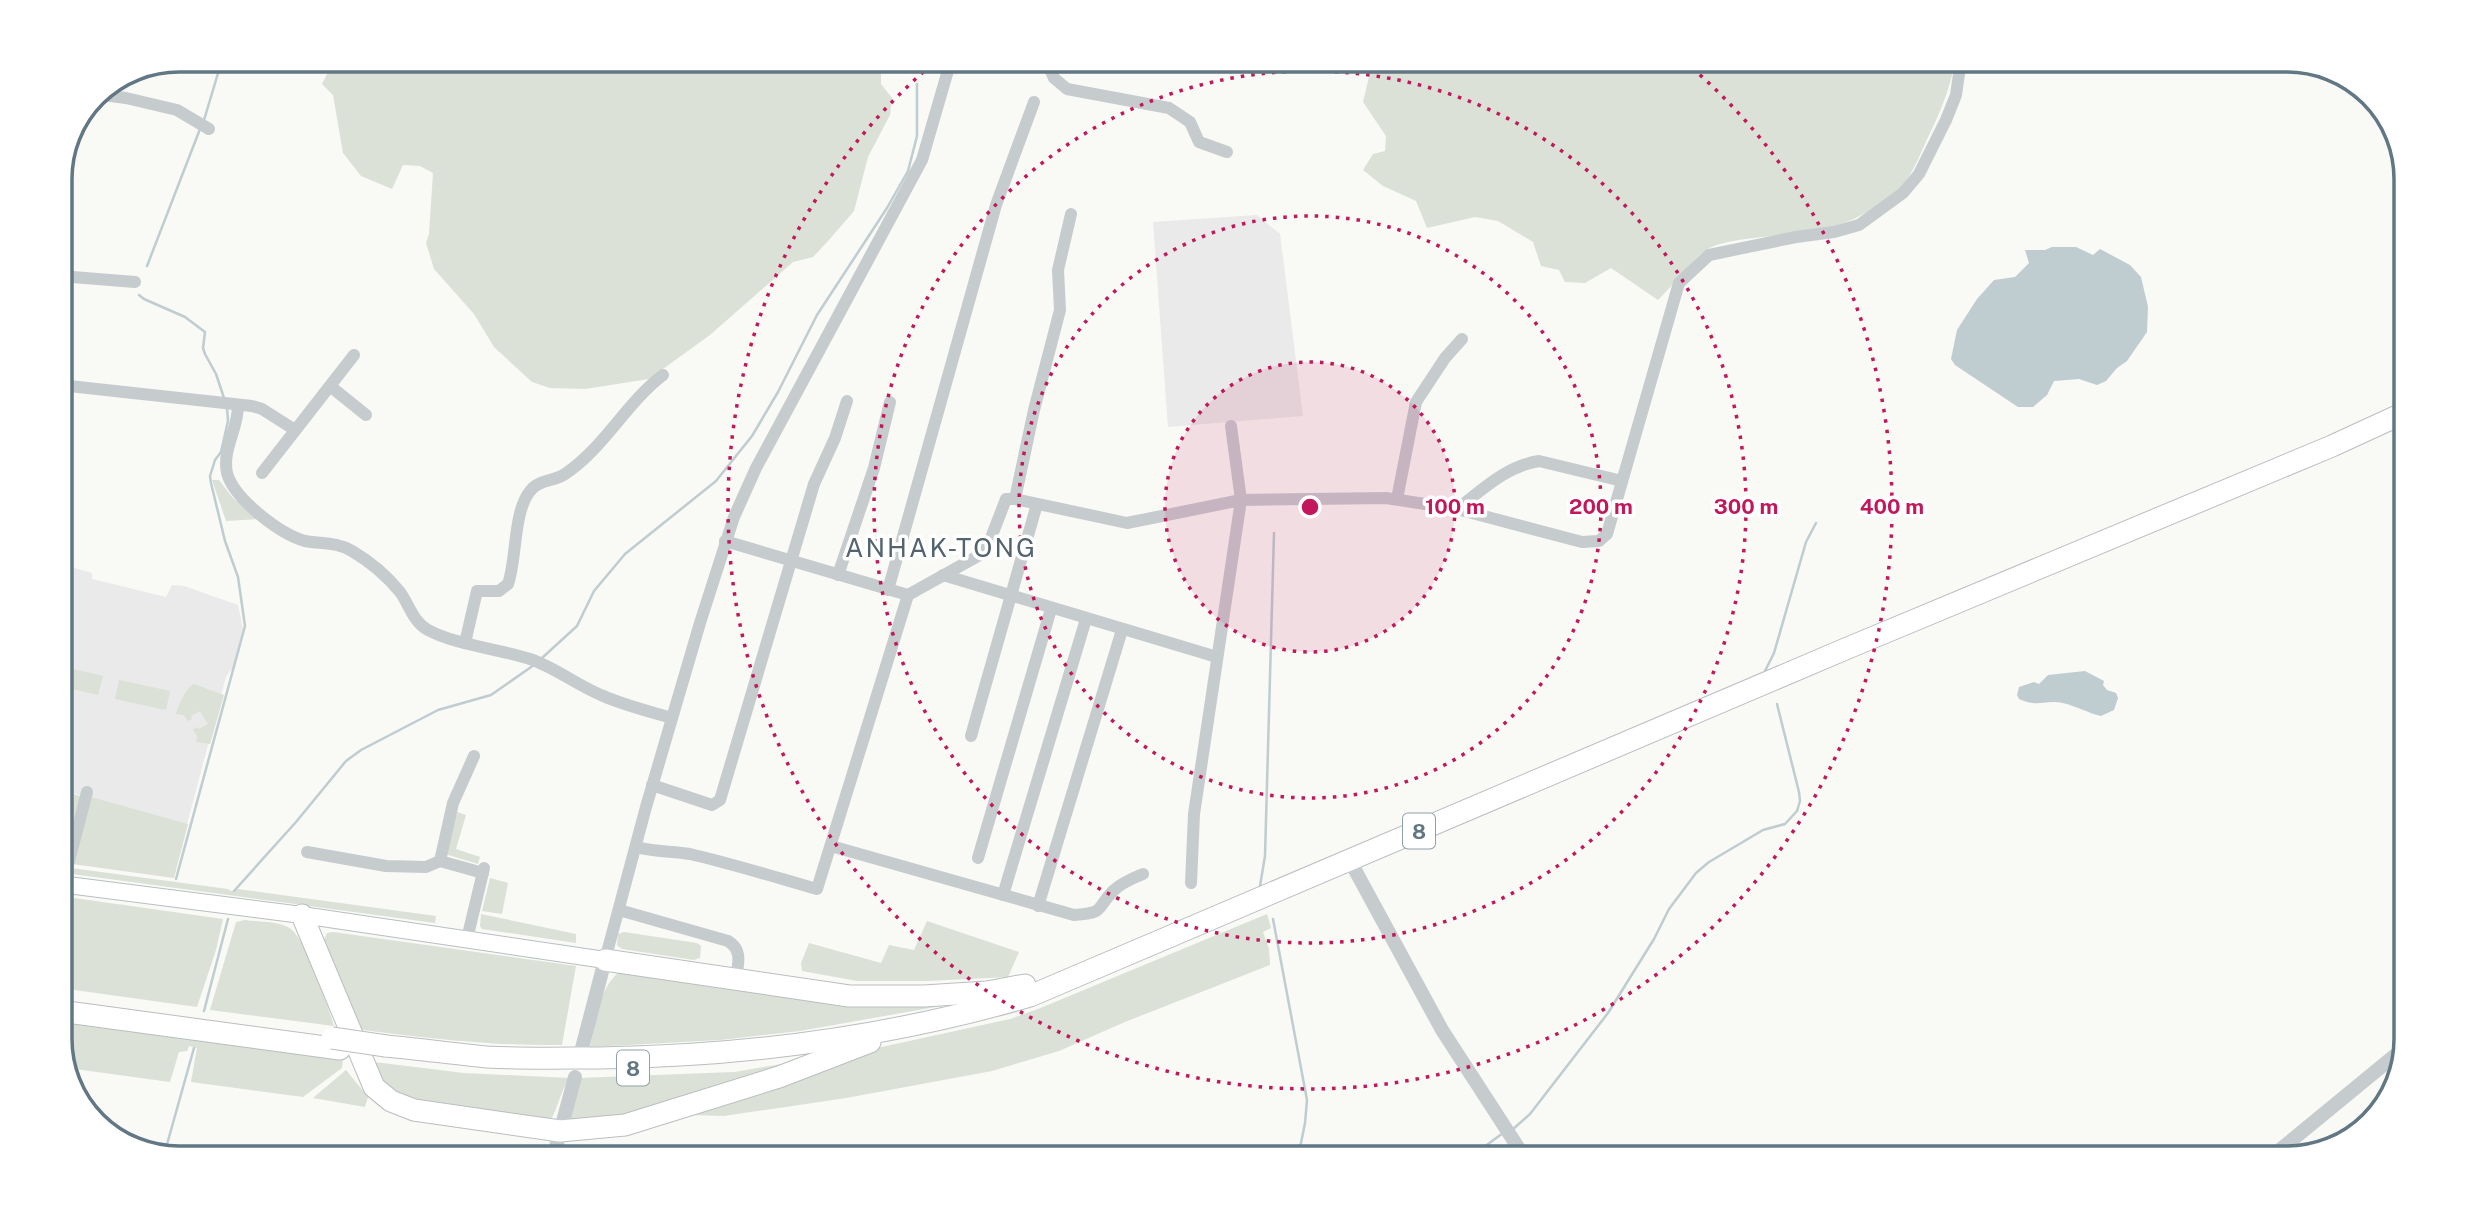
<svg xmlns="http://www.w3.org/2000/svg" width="2466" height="1218" viewBox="0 0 2466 1218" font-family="'Public Sans',sans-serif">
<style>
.built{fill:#e9eae9}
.green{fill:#dbe1d6}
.water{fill:#bfccd0}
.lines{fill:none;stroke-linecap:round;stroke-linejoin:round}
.stream{stroke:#bfccd0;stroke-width:2.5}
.secondary-casing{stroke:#b8bec3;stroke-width:18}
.motorway-casing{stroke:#babec1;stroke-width:23}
.minor{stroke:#c6cbce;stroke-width:12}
.tertiary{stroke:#c6cbce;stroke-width:14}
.secondary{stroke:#fff;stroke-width:16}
.motorway{stroke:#fff;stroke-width:21}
.motorway-bridge-casing{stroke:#babec1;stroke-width:23;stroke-linecap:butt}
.motorway-bridge{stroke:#fff;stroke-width:21}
.ring{fill:none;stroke:#c2185b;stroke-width:3.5;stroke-dasharray:3.5 7}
.labels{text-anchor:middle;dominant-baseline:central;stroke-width:7;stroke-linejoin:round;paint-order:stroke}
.shield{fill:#fff;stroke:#90a0a9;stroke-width:2}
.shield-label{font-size:21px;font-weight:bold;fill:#617784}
.quarter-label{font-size:26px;letter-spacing:2px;fill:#53646e;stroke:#fff}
.rim{fill:none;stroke:#617784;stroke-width:3.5}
.centre{fill:#c2185b;stroke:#fff;stroke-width:3.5}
.ring-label{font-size:21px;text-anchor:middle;font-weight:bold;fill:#c2185b;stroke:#fff;stroke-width:7;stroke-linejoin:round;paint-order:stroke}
</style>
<rect width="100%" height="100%" fill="#f9f9f6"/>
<g class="built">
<path d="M1257,215l23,19 23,182 -135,11 -15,-205z"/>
<path d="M60,564l32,9v6l74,18 6,-12 12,1 54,19 5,24 -10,38 -7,10 -39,147 -127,-34z"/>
</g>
<g class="green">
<path d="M345,60h536v24l11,14 -2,17 -22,42 -14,54 -26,30 -15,16 -20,5 -83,73 -61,44 -64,10 -35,-1 -18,-6 -38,-35 -20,-33 -40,-45 -8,-26 3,-9 4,-61 -13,-7 -17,-1 -11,24 -31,-13 -18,-23 -10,-58 -11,-11 5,-10z"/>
<path d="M1373,60h582c-4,26 -14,51 -26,75 -8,17 -16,39 -28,52 -27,26 -63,42 -100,47 -23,2 -76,4 -95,16 -13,9 -35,38 -48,50l-47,-32 -26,15 -20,-1 -6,-12 -18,-4 -8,-24 -35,-21 -23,-4 -48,11 -11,-27 -33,-15 -20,-16 10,-16 12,-3 1,-15 -23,-34z"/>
<path d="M212,480h7l14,18 25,21 -32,2z"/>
<path d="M60,666l43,10 -5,19 -38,-9z"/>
<path d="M119,680l51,11 -4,19 -51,-11z"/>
<path d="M194,684l30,11 -14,49 -14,-2 1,-6 -4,-6 4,-3 2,2 9,-5 -8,-13 -9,5 1,3 -4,2 -4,-6 -8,-1c3,-10 9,-25 18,-30z"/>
<path d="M60,791l20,5 -19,68 -1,-1z"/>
<path d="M91,797l97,27 -14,54 -102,-14z"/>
<path d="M457,812l9,3 -10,34 24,8 -2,7 -33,-10z"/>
<path d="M71,868l157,21 3,2 7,-2 198,27 -1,7 -363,-49z"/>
<path d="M490,878l18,5 -6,31 -20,-3z"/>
<path d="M60,896l163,23 -7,31 -19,57 -137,-19z"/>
<path d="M481,914l95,20v9l-94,-14 -2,-3z"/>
<path d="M1267,914l4,14 -8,4 6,17 1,16 -145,57 -66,29 -67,20 -146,27 -122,18 -34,-1 187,-67 133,-29 28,-10z"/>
<path d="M245,920c13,2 31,1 43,7 19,10 39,77 46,99l-124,-16 26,-88z"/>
<path d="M927,921l92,31 -11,25 -81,4h-70l-55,-10 -1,-8 8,-20 72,20 8,-18 25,5z"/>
<path d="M333,932l243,34 -14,79c-69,1 -137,-7 -206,-16l-35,-83 6,-13z"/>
<path d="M624,932l73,11 4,3 -1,12 -6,2 -72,-11 -5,-4 1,-11z"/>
<path d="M619,972l356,28 -175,31 -80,9 -130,7c6,-26 8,-57 29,-75z"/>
<path d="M60,1020l283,38 -1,10 -39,29 -112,-15 6,-34 -8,-2 -2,5 -8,1 -9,30 -95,-13 -8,-1 -7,-21z"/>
<path d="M818,1058l-177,56 -72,9 9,-45 156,-6z"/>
<path d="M374,1062l90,11 106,5c-10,13 -11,28 -19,41l-145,-18 -28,-20z"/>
<path d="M346,1070l22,27 -3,10 -52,-9z"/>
</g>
<g class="water">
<path d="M2052,247h24l17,8 7,-6 30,16 11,12 7,30 -1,25 -20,29 -10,7 -11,13 -9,4 -18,-6 -25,2 -7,14 -14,12h-15l-63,-42 -4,-6 6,-29 20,-31 17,-19 21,-3 14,-14 -4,-13h20z"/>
<path d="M2085,671l19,10 -1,4 4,5 9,3 2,5 -4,12 -13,6c-13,-3 -25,-10 -38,-13 -19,-4 -25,5 -44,-4l-2,-4 2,-8 15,-5 5,2 9,-9z"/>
</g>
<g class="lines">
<g class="stream">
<path d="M204,120l18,-60"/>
<path d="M147,266l53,-137"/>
<path d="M139,295l5,4 41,18 20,15 -2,16 2,6 11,20 8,24"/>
<path d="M542,658l35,-32 17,-35 31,-37 91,-73 36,-45 26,-44 39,-77 70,-107 21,-37 9,-35v-52"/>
<path d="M1765,671l9,-18 32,-111 10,-19"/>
<path d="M176,879l69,-253 -7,-49 -13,-36 -14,-58 -1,-7 5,-16 6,-8 7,-31 -1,-13"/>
<path d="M1260,886l5,-30 9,-323"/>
<path d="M234,891l62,-69 50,-61 15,-11 77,-40 53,-15 43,-30"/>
<path d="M1273,919l34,181 -2,23 -7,35"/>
<path d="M204,1011l24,-92"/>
<path d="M1512,1130l18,-16 78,-101 46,-74 15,-30 27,-36 13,-11 54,-32 22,-6 12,-13 3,-10 -1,-9 -22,-88"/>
<path d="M164,1155l30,-107"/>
<path d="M1469,1158l34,-25"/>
</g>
<defs>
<path id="secondary" d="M60,884l242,31 303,45"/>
<g id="motorway">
<path d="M302,915l72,172 17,14 23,9 146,21 65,-6 154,-48 91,-35"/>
<path d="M605,960l244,36h75l63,-4 38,-7"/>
<path d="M60,1011l280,38"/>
<path d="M386,1046c34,3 68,8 101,11 37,2 75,1 112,1 145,-2 291,-21 431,-62l813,-346 489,-204 74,-34"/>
</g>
</defs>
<use href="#secondary" class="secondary-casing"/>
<use href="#motorway" class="motorway-casing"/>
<g class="minor">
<path d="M1046,60l8,18 13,11 102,19 21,14 9,20 28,10"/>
<path d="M95,94l31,4 51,12 32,19"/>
<path d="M60,276l75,6"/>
<path d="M60,385l192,21 10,3 33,21"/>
<path d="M330,386l36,29"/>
<path d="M238,406c0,23 -16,44 -11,67 7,26 53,61 78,68 16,3 32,1 47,10 17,10 35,25 48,41 9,12 13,30 28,38 28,15 71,19 102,29 24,8 47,26 71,36 22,10 47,16 71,23"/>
<path d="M262,473l92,-118"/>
<path d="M1015,499l19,-89 26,-100 -2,-40 13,-56"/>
<path d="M1397,499l19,-97 29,-44 17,-19"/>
<path d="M1457,509c25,-19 49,-43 82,-48l83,20"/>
<path d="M725,541l183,54 70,-39 11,-13 17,-44h9l112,24 114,-23 145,-2 71,11 125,33 17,-1 8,-7 72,-251 30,-28 87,-18 38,-5 25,-7 44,-32 16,-19 27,-54 10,-25 5,-35"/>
<path d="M838,575l36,-107 16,-66"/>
<path d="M943,575l274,82"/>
<path d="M888,590l108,-385 38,-103"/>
<path d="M465,643l12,-52h22l9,-7c9,-25 5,-74 23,-94 7,-10 24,-9 34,-16 39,-26 61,-71 98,-99"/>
<path d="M971,736l66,-232"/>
<path d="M652,785l60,20 8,-5 94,-316 21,-46 12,-37"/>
<path d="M831,846l243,69c31,-2 21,-5 39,-24 8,-8 20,-13 30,-17"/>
<path d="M636,847c18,5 36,4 54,7 43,10 85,23 127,35l91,-294"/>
<path d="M307,852l79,14 40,1 14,-6 43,12"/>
<path d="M978,858l73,-249"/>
<path d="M440,861l13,-58 21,-47"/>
<path d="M1191,883l3,-69 47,-314 -10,-74"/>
<path d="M63,884l24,-92"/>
<path d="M1003,895l83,-276"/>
<path d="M1038,906l84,-276"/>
<path d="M619,910l109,31c15,9 10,23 8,38"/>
<path d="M467,939l17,-71"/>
<path d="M605,960l41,-153 54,-184 34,-106 22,-49 166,-308 29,-100"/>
</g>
<g class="tertiary">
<path d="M1355,870l87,160 83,128"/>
<path d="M581,1052l24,-92"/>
<path d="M553,1158l22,-81"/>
<path d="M2270,1158l134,-110"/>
</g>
<use href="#secondary" class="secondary"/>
<use href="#motorway" class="motorway"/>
<defs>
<path id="motorway-bridge" d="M332,1038l54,8"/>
</defs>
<use href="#motorway-bridge" class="motorway-bridge-casing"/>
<use href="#motorway-bridge" class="motorway-bridge"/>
</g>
<circle cx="1310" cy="507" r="145" fill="#c2185b" fill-opacity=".12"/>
<g class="ring">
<circle cx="1310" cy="507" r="145"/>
<circle cx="1310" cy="507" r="291"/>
<circle cx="1310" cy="507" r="436"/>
<path d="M1684 61A582 582 0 1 1 936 61"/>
</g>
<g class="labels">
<g class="shield">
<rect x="1403" y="813.5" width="32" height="35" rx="5"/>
<rect x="617" y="1050.5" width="32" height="35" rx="5"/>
</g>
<g class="shield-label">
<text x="1419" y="831">8</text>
<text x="633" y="1068">8</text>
</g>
<g class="quarter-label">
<text x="941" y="547">ANHAK-TONG</text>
</g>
</g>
<path d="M0 0H2466V1218H0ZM179 72H2287A107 107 0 0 1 2394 179V1039A107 107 0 0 1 2287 1146H179A107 107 0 0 1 72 1039V179A107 107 0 0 1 179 72Z" fill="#fff" fill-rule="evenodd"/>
<path class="rim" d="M179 72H2287A107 107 0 0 1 2394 179V1039A107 107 0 0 1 2287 1146H179A107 107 0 0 1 72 1039V179A107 107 0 0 1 179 72Z"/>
<circle cx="1310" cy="507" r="10" class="centre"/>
<g class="ring-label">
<text x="1455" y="514">100 m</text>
<text x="1601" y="514">200 m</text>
<text x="1746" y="514">300 m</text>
<text x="1892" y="514">400 m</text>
</g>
</svg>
